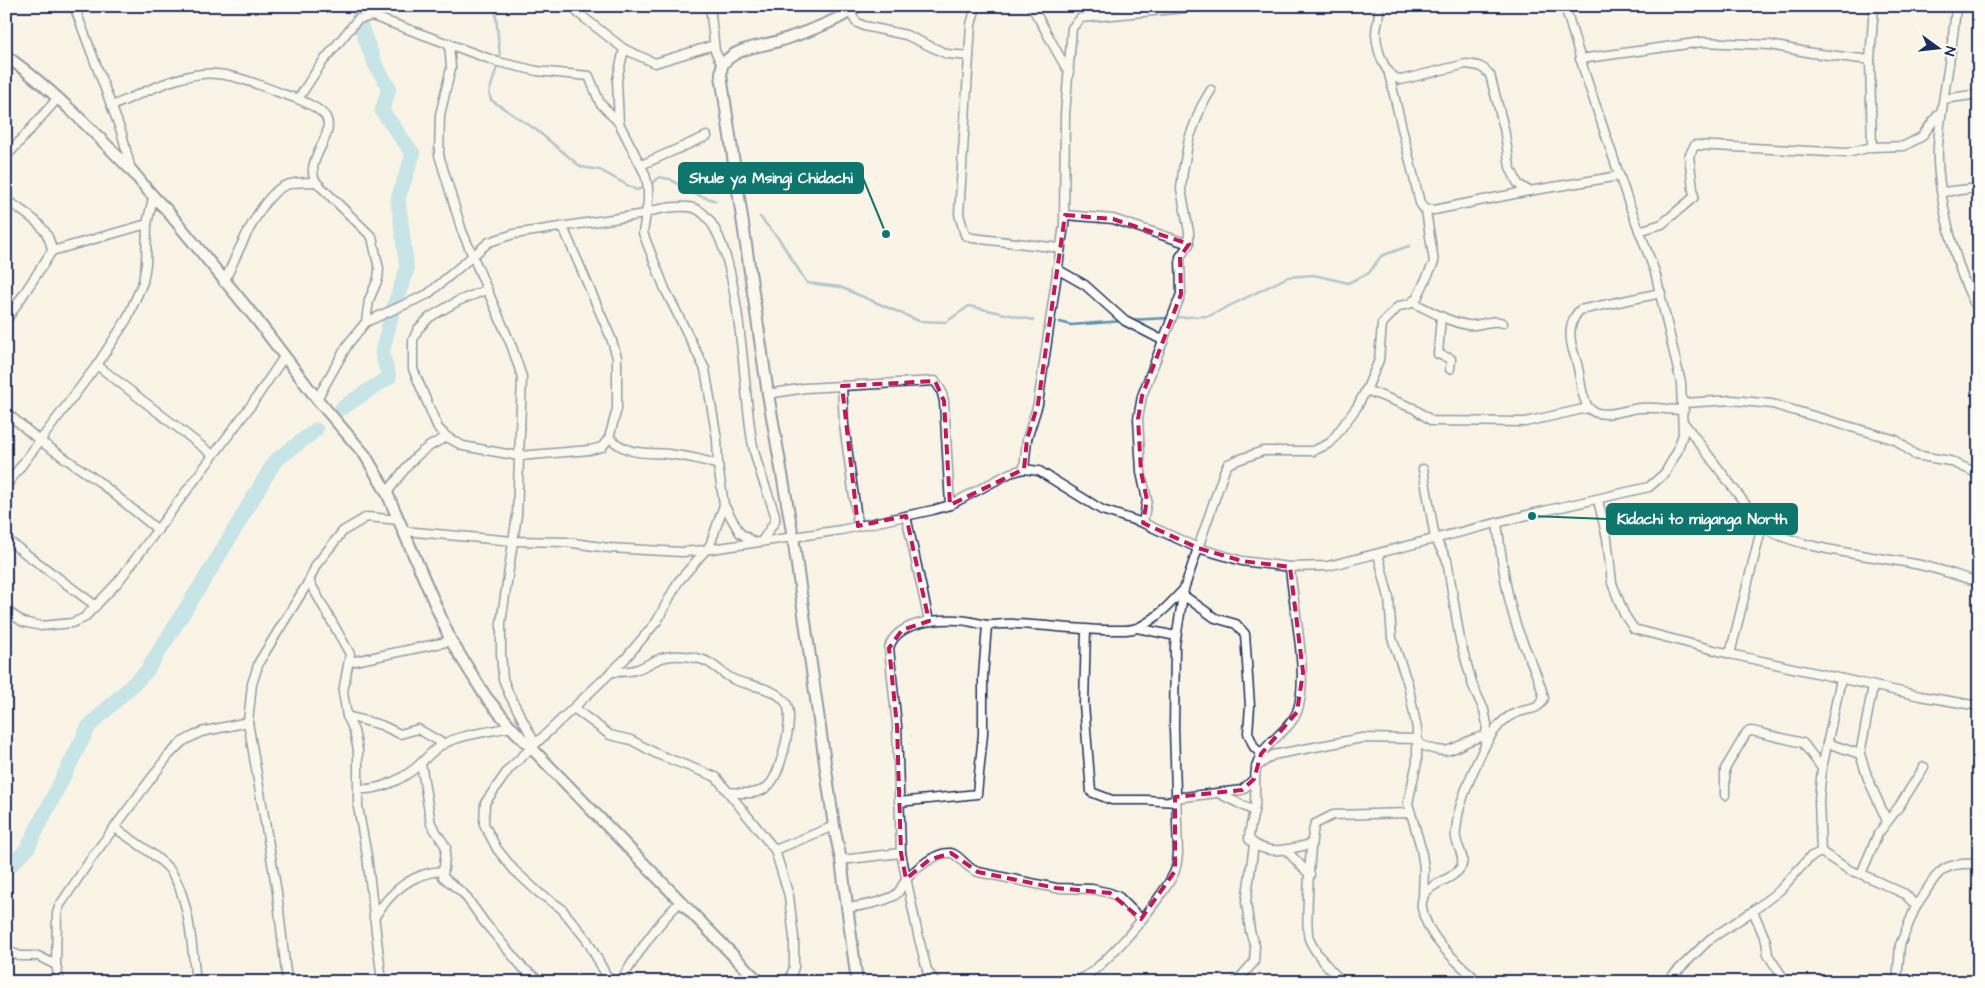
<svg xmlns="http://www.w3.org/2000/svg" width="1985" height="988" viewBox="0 0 1985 988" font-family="'Architects Daughter',sans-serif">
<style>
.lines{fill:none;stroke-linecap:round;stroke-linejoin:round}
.stream{stroke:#5d91b1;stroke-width:2.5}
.river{stroke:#89d2e9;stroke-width:15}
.minor-casing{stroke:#1b2f5e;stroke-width:11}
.tertiary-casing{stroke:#1b2f5e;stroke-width:14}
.minor{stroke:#fdfcf7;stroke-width:8}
.tertiary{stroke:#fdfcf7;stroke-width:10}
.marked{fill:none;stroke:#c2185b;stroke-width:4;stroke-dasharray:10 6;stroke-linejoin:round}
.leader{fill:none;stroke:#0f766e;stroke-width:2}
.callout-dot{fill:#0f766e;stroke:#fdfcf7;stroke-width:2}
.callout{fill:#0f766e;stroke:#0f766e;stroke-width:2}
.callout-label{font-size:15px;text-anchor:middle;font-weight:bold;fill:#fff}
</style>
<rect width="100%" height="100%" fill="#faf4e6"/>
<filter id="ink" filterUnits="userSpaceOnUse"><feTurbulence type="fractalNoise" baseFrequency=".02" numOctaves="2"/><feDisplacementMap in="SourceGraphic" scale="10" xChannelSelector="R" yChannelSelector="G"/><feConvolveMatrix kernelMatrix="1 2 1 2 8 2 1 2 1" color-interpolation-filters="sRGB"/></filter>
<g filter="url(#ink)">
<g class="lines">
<g class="stream">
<path d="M495,6l5,51 -11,36 2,7 44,29 46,38 19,3 36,20 12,-3 11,-10 11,2 19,13 27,9"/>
<path d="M760,217l19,22 28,44 33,4 79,34 27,1 23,-16 64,14"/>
<path d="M1128,320l81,-4 79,-39 26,-2 34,8 21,-10 12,-17 28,-10"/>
<path d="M1060,322l11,3 52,-4"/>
</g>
<g class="river">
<path d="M342,408l47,-31 -7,-24 11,-44 14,-40 -9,-70 15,-45 -31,-43 7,-23 -14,-24 -17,-45 4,-13"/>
<path d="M6,870l21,-21 62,-123 57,-54 65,-103 64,-108 41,-31"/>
</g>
<defs>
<g id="minor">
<path d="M74,6l48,128 9,36"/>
<path d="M573,6l5,7 46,36 31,14 59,-18"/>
<path d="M710,6l5,45 7,14"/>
<path d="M976,6l-5,19 -12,189 6,21 7,3 88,10"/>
<path d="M1031,6c14,21 24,45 38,66"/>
<path d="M1379,6c1,10 -3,19 -3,28 1,16 8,42 25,46l65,-16c11,1 17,2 24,11l14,53 6,39 8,17 11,7 90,-15"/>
<path d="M1956,6c-3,47 -15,93 -18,140 -2,44 18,128 41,165"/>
<path d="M850,12l6,10 8,4 42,9 41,19 22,2"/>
<path d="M449,43l2,25 -11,47 -1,40 23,76 50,116 10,30 -5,138 -16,108v30l2,26 6,15 26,49"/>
<path d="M1580,59l122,-17 68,3 42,8 58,7"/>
<path d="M1389,74l31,129 4,6 10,1 95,-19"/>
<path d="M298,99l23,-35 37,-45 14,-3 126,46 39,9 52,5 11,27 19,20 26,51 3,13v14l-5,32 22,56 40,80 12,70 1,26 6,40 16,28 14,9"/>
<path d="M1944,99l35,-5"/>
<path d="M112,106c29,-12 73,-36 105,-32 22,2 45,12 66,20 11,3 37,13 43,23 10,20 -23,43 -10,65l56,55 7,32 -1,10 -9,21 -3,22"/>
<path d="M619,123l-2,-43 7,-31"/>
<path d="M1872,147l-2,-87 4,-54"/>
<path d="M6,157l51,-58"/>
<path d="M641,165l66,-29"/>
<path d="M1942,192l37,-4"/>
<path d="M6,199c20,16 43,25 46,52l-46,70"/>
<path d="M1065,215l48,4 76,25"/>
<path d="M1639,231l23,-7 32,-27 -5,-41 6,-11 152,8 25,-6 32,-1 17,-9 21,-27"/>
<path d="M52,251l95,-27"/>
<path d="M1057,269l28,16 40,36 39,20"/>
<path d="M224,283c11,-25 35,-83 58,-96 10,-6 23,-4 34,-5"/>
<path d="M486,290l-28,11 -28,16 -12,12 -5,11v29l25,59 9,9 16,9 56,10 71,-6 12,-3 7,-9 8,-29v-52l-6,-19 -48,-111"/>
<path d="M1661,293l-81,17c-13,13 -11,30 -5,47 6,15 4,34 12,48 9,18 40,3 54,3 14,-1 29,2 43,2"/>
<path d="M1412,302c17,8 36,20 56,23 12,2 23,-7 35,-2"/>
<path d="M1441,316l-3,38 13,5 -1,10"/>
<path d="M97,365l116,90"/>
<path d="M842,386l2,39 14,101"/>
<path d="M1366,390l47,18 19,13 93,1 63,-14"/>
<path d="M768,394l37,-6 130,-7 6,9 3,11 6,104"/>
<path d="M317,399l31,-55 18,-22 62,-28 61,-52 25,-8 131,-20c11,-6 44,-11 55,-3 43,30 42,183 53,235 5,24 15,46 22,69v6l-13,20"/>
<path d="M1684,403l48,-3 40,4 124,36 19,15 35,6 29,13"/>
<path d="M6,412l34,29 58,40 60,49"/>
<path d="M1684,423l78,103c32,23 112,30 153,38 22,4 43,12 64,18"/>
<path d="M609,438c22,18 33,14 59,16 17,2 34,5 50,11"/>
<path d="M1024,469l3,-30 11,-35 26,-179 1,-111 7,-86 9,-10 124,-12"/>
<path d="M1423,469l12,69 12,22 13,80 13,46 11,24 3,14 -2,21"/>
<path d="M6,486l91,-121 30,-46 16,-37 3,-18 1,-40 6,-26"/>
<path d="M387,493c20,-27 28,-42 60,-56"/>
<path d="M1598,500l9,38 5,45 12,31 10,15 96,25 190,42 59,10"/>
<path d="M906,516l23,105"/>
<path d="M1143,523l4,-23 -6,-28 -3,-53 4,-23 39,-102 -1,-37 9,-13v-12l-8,-43 2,-18 6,-32 12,-32 10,-17"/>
<path d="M404,531l109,10 53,1 43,6 73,4 23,-2 136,-20 92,-20 17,-5 60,-32 14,-4 15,2 63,39 41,13 55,25 44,13 48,6 38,-1 207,-53 114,-26 16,-14 12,-21 6,-18 -2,-51 -26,-111 -27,-71 -43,-127 -20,-68"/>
<path d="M6,539l90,67"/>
<path d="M1378,554l11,44 3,40 16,46 9,45v33l-9,41 13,45 3,20 -1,30"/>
<path d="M1290,567c3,40 20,110 7,145 -6,16 -25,26 -35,41 -10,16 -6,34 -7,52 -1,11 -6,22 -6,34 16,18 42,10 62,5"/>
<path d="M309,581l41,73 -7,38 4,24 7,15 4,19v57l9,49 15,126"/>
<path d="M1183,595l32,23 21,6 9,10 5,72 -2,27 6,14 7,7"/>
<path d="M6,610l17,12 18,4 31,-3 12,-5 34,-36 134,-178 32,-47"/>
<path d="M1137,628l39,8"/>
<path d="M1086,630l-2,74 7,88 21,8h34l30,2"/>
<path d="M1730,654l32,-128"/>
<path d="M350,662l101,-21"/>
<path d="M612,672c9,0 18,0 26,-3 9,-3 19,-11 28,-12 9,-2 21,-1 30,1 18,3 24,16 39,22 17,7 40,7 51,23 9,12 -5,71 -17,82 -10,11 -26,8 -40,7"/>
<path d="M1873,686l-13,68 8,25 19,42"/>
<path d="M575,709l35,26 21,5 26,14 59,23 59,73 14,46 5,42v29l-5,15"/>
<path d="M347,716l34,9 19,9 18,-5 26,15"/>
<path d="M1827,743l33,11"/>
<path d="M1419,744c39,17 33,-3 67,-8"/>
<path d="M421,763l10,61 15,23 -3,30 21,17 21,29 38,45 19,14"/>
<path d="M1256,767l17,-12 89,-17 56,1"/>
<path d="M358,789c21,2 46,-10 62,-25 8,-8 14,-15 23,-20 21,-10 45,-12 68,-17"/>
<path d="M1220,794l34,17"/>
<path d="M1725,795v-26l22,-37 5,-1 51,12 19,25"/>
<path d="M1175,798l67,-8 12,-11"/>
<path d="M899,802l78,-8 6,-60v-57l4,-52"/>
<path d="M115,828c14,10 45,29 55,42 20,28 22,78 26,112"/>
<path d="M775,850l59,-24"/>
<path d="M1286,850l24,25"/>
<path d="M1821,852l-2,-52 3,-32 19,-89"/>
<path d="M841,860l60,-7"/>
<path d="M1916,906c22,-31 21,-45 63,-42"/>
<path d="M846,908c16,-2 34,-5 48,-12 8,-5 8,-13 14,-19 9,-9 28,-25 42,-24 10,1 15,15 28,19l78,16 36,1 18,4 9,4 22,22"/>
<path d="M1753,911l13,30 2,14 18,27"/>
<path d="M374,918c16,-26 37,-45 68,-47"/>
<path d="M6,950l14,6h18l18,9"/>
<path d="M60,982l-4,-17 1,-52 3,-8 33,-49 75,-100 14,-14 19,-10 47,-10"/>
<path d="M287,982l-10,-90 -29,-170 4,-38 7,-22 50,-81 7,-16 27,-34 24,-14 32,3"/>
<path d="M610,982l-23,-42 -26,-32 -22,-15 -25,-23 -17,-21 -13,-25 1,-21 24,-34 116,-110 32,-38 21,-39 32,-37 14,-40"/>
<path d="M620,982c18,-29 36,-57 60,-80"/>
<path d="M935,982l-8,-12 -9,-35 -17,-82 -4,-127 -8,-78c7,-26 47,-29 69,-28 10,0 20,4 30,5 9,0 18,-2 27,-1 32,1 64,6 96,6 9,0 18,1 26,-2 19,-8 34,-25 47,-39"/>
<path d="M1074,982c26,-7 88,-83 100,-109 3,-6 3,-13 4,-19l-4,-125 1,-84 9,-56 40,-117 4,-8 7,-3 28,-10h50l17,-8 27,-36 11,-21 11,-26 3,-36 17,-18 10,-2 8,-6 17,-36 -8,-51"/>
<path d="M1236,982l18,-20 1,-16 -5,-15 -4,-29 8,-57"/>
<path d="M1342,982c-12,-13 -26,-27 -33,-43 -4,-13 1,-101 6,-115l18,-9 76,-2"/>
<path d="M1479,982c-22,-20 -52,-44 -57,-74 -3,-26 29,-24 39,-41 5,-9 -4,-20 -5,-29 -1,-5 0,-10 1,-15 1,-20 26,-79 39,-94 5,-7 12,-13 20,-16 12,-5 23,-2 28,-15 -5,-22 -17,-44 -25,-65 -13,-35 -17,-73 -22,-110"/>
<path d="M1666,982l44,-43 43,-28 27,-21 30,-33 11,-5 30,19 10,3"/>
<path d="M1897,982l3,-37 16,-39 -11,-12 -44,-20 17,-40 22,-29 24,-38"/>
</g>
<g id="tertiary">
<path d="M6,56c44,31 88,76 126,115 11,13 20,26 33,37l92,112 60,79 48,56 22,38 64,148 35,56 25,30 248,255"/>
<path d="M857,982l-16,-122 -7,-34 -41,-289 -25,-143 -47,-319 1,-10c14,-18 37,-18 57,-24 22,-7 61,-20 78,-35"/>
</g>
</defs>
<use href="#minor" class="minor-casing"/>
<use href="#tertiary" class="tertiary-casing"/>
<use href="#minor" class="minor"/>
<use href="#tertiary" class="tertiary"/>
</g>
</g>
<path d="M0 0H1985V988H0ZM1065,215l48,4 76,25 -9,13 1,37 -39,102 -4,23 3,53 6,28 -4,23 55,25 44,13 48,6 13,105 -6,40 -36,42 -7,25 -12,11 -67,7v74l-34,48 -31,-26 -54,-5 -78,-16 -27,-19 -22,7 -23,19 -5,-26 -4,-127 -8,-78 13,-18 27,-9 -23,-105 -48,10 -16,-140 93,-5 9,20 6,104 74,-36 3,-30 11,-35z" fill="#faf4e6" fill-opacity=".55" fill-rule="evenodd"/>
<path class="marked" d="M1065,215l48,4 76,25 -9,13 1,37 -39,102 -4,23 3,53 6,28 -4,23 55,25 44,13 48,6 13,105 -6,40 -36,42 -7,25 -12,11 -67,7v74l-34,48 -31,-26 -54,-5 -78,-16 -27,-19 -22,7 -23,19 -5,-26 -4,-127 -8,-78 13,-18 27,-9 -23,-105 -48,10 -16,-140 93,-5 9,20 6,104 74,-36 3,-30 11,-35z"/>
<path class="leader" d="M886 234L863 178M1532 516L1607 519"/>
<g class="callout-dot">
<circle cx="886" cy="234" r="5"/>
<circle cx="1532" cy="516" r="5"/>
</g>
<g class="callout">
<rect x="679" y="163" width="184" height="30" rx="5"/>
<rect x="1607" y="504" width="190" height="30" rx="5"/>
</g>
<g class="callout-label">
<text x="771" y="183">Shule ya Msingi Chidachi</text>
<text x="1702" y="524">Kidachi to miganga North</text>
</g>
<rect width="1985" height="988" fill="none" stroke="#fdfcf7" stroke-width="25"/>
<rect x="12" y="12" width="1960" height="963" fill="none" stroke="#1b2f5e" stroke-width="2" filter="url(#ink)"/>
<g transform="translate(1938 48) rotate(105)" stroke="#fdfcf7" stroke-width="4" paint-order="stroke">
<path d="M0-4L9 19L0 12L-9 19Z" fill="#1b2f5e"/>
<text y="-8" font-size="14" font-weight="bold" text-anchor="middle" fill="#1b2f5e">N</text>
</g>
</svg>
